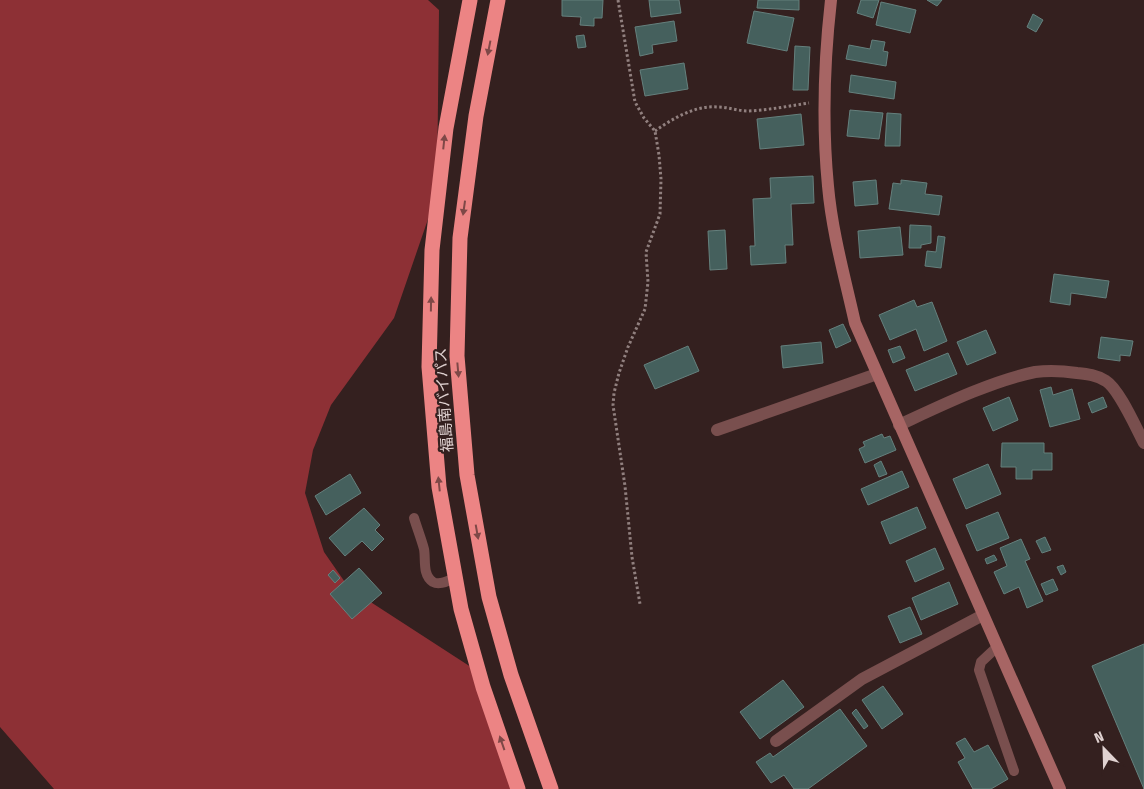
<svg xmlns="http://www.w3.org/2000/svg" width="1144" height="789" viewBox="0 0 1144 789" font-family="'Fira Sans Condensed','Noto Sans JP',sans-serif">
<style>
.forest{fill:#8d3035}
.building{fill:#45605d;stroke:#65807d}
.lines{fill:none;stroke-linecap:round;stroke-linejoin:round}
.path{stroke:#91807f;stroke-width:3;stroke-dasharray:2.5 2.5;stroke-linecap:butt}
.lane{stroke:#794f4e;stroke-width:10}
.street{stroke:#794f4e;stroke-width:12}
.secondary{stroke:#a76564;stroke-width:12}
.highway{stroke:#ec8484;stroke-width:15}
.oneway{fill:#7e4847}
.labels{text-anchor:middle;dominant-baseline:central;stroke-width:4.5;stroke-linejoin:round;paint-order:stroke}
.street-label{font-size:15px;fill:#e0d2d1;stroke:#34201f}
</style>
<rect width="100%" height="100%" fill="#34201f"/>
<path class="forest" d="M0,0h428l11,10 -2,183 -43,125 -63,87 -18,45 -8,43 19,59 25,36 125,81 42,120h-462l-54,-62z"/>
<g class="building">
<path d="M562,0h41l-1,18h-8v8l-14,-1 1,-8 -19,-1z"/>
<path d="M649,0h30l2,13 -30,4z"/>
<path d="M758,0h41v10l-42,-2z"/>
<path d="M861,0h18l-6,18 -16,-5z"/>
<path d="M927,0h15l-5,6z"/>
<path d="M881,2l35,8 -6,23 -34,-8z"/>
<path d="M754,11l40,7 -7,33 -40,-8z"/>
<path d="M1033,14l10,6 -7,12 -9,-5z"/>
<path d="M674,21l3,20 -25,4 1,8 -13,3 -5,-29z"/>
<path d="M584,35l2,12 -8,1 -2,-12z"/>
<path d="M872,40l13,2 -2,9 5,1 -2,14 -40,-7 3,-14 21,4z"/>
<path d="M795,46l15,1 -2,43h-15z"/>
<path d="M684,63l4,26 -43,7 -5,-26z"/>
<path d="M851,75l45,7 -2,17 -45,-7z"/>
<path d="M850,110l33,3 -4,26 -32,-3z"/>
<path d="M887,113l14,1 -1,32h-15z"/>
<path d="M801,114l3,31 -44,4 -3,-30z"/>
<path d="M813,176l1,27 -23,1 2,41h-8l1,18 -35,2 -1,-19h5l-2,-47 18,-1 -1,-20z"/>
<path d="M876,180l2,24 -23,2 -2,-24z"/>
<path d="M901,180l26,3 -2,11 17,2 -3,19 -50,-6 4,-26 8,1z"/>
<path d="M910,225l21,1v17l-10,2v3h-12z"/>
<path d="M900,227l3,28 -43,3 -2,-27z"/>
<path d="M725,230l2,39 -17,1 -2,-39z"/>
<path d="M938,236l7,1 -4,31 -16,-2 2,-15 9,1z"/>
<path d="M1054,274l55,7 -3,17 -35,-5 -1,12 -20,-3z"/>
<path d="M914,300l3,7 15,-5 15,39 -23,10 -8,-22 -26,11 -11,-25z"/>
<path d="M843,324l8,17 -15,7 -7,-18z"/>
<path d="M986,330l10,23 -29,12 -10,-23z"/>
<path d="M1101,337l32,4 -3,15 -10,-1v6l-22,-3z"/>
<path d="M821,342l2,21 -40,5 -2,-22z"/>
<path d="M688,346l11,25 -44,18 -11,-24z"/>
<path d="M900,346l5,12 -12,5 -5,-13z"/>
<path d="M948,353l9,21 -42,17 -9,-21z"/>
<path d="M1051,387l2,8 19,-6 8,30 -30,8 -10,-37z"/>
<path d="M1009,397l9,23 -25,11 -10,-23z"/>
<path d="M1103,397l4,10 -15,6 -4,-10z"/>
<path d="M882,434l2,4 6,-2 6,14 -31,13 -6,-14 6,-3 -2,-4z"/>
<path d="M1002,443h42v10h8v17h-20v9h-16v-12h-15z"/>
<path d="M881,461l6,13 -8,3 -5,-12z"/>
<path d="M988,464l13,30 -35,15 -13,-30z"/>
<path d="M902,471l7,16 -41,18 -7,-16z"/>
<path d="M350,474l11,19 -35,22 -11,-19z"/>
<path d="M917,507l9,21 -36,16 -9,-22z"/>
<path d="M364,508l16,17 -5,5 9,9 -12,12 -10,-10 -17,15 -16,-18z"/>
<path d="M998,512l11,26 -32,13 -11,-26z"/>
<path d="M1045,537l6,13 -9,3 -6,-12z"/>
<path d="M1021,539l9,20 -5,2 18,40 -16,7 -8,-21 -15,7 -10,-22 13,-6 -7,-18z"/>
<path d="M935,548l9,21 -29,13 -9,-21z"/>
<path d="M994,555l3,5 -10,4 -2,-5z"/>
<path d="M1063,565l3,7 -5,3 -4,-8z"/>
<path d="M359,568l23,25 -30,26 -22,-25z"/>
<path d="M333,570l7,8 -5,5 -7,-8z"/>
<path d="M1053,579l5,11 -12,5 -5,-11z"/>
<path d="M949,582l9,22 -37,16 -9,-22z"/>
<path d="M910,607l12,27 -22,9 -12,-27z"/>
<path d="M1144,644v145l-52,-123z"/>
<path d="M783,680l21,27 -44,32 -20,-27z"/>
<path d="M883,686l20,28 -21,15 -20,-29z"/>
<path d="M840,709l27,37 -59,43h-14l-10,-14 -13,8 -15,-21 14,-9 3,4z"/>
<path d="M856,709l12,17 -4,3 -12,-16z"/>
<path d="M965,738l9,14 14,-7 20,34 -17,10h-18l-15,-27 7,-4 -9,-15z"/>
</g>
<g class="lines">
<g class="path">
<path d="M618,0l17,102 9,16 11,13 4,24 2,24 -1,35 -14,38 2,30 -3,27 -17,38 -9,26 -5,20 -1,12 12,81 7,71 8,47"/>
<path d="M655,131c17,-12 40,-26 63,-24 10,0 20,4 30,4 21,-1 41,-5 61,-8"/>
</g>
<g class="lane">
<path d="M414,518c3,10 7,20 10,31 2,10 -2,26 9,33 7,4 16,-2 22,-4"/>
<path d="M997,647l-16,15 -2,8 35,101"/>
</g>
<g class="street">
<path d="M899,425c41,-19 92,-44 136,-53 14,-2 29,-1 42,1 10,1 20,2 29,8 13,8 30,47 38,62"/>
<path d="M717,430l160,-56"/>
<path d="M776,741l86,-62 121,-64"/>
</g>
<path class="secondary" d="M831,0c-7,62 -9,124 -3,186 4,46 17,92 27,137l205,466"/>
<g class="highway">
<path d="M470,0l-24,128 -14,122 -3,117 10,120 22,122 22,78 35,102"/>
<path d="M498,0l-22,116 -16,122 -3,118 10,119 22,122 22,78 40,114"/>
</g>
</g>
<defs><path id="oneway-solid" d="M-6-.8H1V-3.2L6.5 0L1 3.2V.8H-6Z" transform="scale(1.25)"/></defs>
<g class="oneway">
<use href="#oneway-solid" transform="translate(489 48) rotate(101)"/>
<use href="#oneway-solid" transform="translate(444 142) rotate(-84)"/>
<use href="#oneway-solid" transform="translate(464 208) rotate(98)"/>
<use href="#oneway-solid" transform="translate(431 304) rotate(-89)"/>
<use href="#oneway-solid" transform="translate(458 370) rotate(85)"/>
<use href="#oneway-solid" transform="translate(439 484) rotate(-96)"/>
<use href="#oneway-solid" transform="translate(477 532) rotate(80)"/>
<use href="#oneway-solid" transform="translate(502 743) rotate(-109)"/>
</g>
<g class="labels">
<g class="street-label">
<text transform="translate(444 400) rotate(-94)">福島南バイパス</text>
</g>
</g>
<g transform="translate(1104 749) rotate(337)" stroke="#34201f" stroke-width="4" paint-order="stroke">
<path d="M0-4L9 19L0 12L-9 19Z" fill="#e0d2d1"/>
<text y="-8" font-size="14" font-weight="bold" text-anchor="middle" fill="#e0d2d1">N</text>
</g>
</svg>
